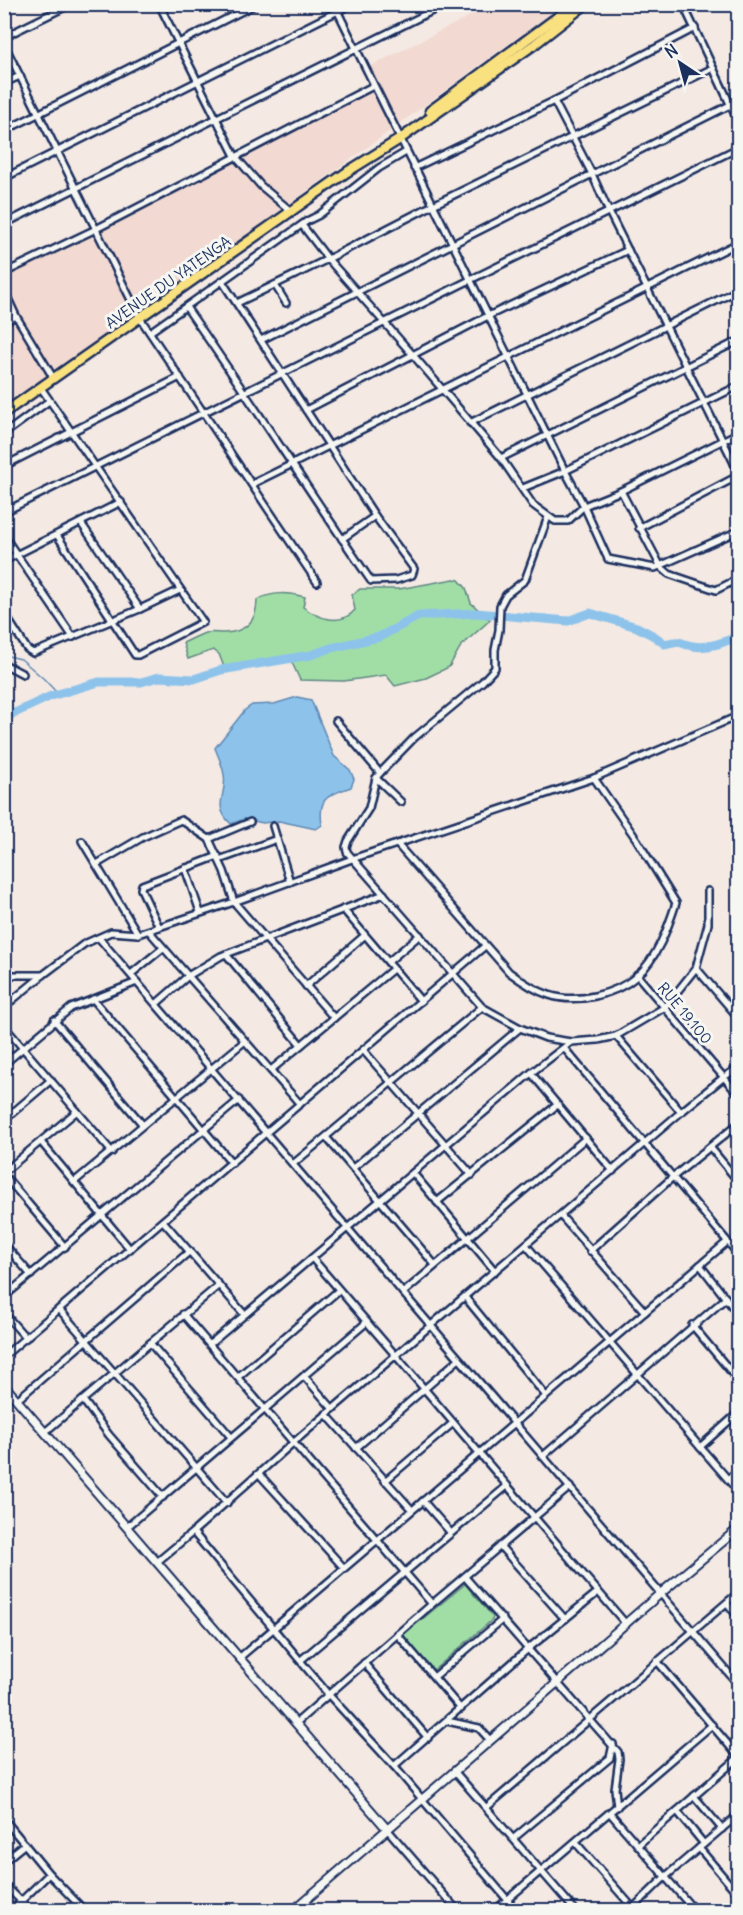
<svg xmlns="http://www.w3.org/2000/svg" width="743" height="1915" viewBox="0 0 743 1915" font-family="Delius,sans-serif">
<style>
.built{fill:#f2d9d1}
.green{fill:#a1dea6;stroke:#5e8682;stroke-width:1.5}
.water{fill:#8dc3eb;stroke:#5f88b3;stroke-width:1.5}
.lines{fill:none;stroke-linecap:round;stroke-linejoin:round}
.stream{stroke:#5f88b3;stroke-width:1.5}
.river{stroke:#8dc3eb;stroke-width:9}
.minor-casing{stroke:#1b2f5e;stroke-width:10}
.tertiary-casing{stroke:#1b2f5e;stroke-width:11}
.primary-casing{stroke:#1b2f5e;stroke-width:13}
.minor{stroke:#f6f6f2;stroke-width:5}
.tertiary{stroke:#f6f6f2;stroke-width:7}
.primary{stroke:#fae180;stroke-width:8}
.labels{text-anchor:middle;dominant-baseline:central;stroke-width:6;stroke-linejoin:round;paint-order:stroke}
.street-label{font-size:15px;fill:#1b2f5e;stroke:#f6f6f2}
</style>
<rect width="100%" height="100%" fill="#f4e9e3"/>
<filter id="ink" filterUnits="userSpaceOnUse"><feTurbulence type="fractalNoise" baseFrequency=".0167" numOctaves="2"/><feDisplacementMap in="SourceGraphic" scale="12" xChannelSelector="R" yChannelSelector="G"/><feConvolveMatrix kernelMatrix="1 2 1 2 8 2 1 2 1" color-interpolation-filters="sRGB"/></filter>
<g filter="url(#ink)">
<g class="built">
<path d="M492,5h70l-422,308 -38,-83 276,-142 -9,-21z"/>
<path d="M94,234l41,81 -130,90v-128z"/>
</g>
<g class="green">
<path d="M454,579l5,1 7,8 5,15 19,17 -29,26 -12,21 -23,11 -31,8 -9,-11 -42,6 -44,-1 -11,-24 -65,11 -5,-13 -6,-4 -25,9 -5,-16c7,-3 14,-7 22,-10 6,-1 13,0 19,0 22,-1 33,-12 33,-33 16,-9 32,-7 48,-3l-2,10c15,11 37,20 52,3l-3,-15 8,-6h39z"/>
<path d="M465,1584l28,33 -1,3 -57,49h-4l-28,-34z"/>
</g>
<path class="water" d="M297,697l14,3 23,56 16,14 4,9 -3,8c-24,9 -33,10 -29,38l-6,4 -37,-8 -16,2 -19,-4 -13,5c-20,-19 -3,-30 -7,-49 -1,-9 -6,-19 -9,-27l30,-38 7,-5 22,-1z"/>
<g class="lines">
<path class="stream" d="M4,655l17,4 23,20 14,15"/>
<path class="river" d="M4,718l47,-22 48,-14h42l18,-5 35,2 27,-9 90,-15 20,-7 48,-11 40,-21 57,-3 92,8 22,-8 47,14 17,9 11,8c20,-5 12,0 28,2 15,3 32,-4 45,-10"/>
<defs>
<g id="minor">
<path d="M159,4l76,152 26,30 31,26"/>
<path d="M334,4l231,467 19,35 24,53 47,9 83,-37"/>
<path d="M683,4l55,117"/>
<path d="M4,37l67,-33"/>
<path d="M4,44l136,274 177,264"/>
<path d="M4,83l16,-7"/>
<path d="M554,101l141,-73"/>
<path d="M4,131l252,-127"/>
<path d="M414,168l140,-67 38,73 17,38 129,259"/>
<path d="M4,178l348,-174"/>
<path d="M4,224l442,-220"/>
<path d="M302,225l26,34 85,96 88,103 32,47 22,16h13l16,-15 37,-15 117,-58"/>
<path d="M4,273l92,-44 277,-143"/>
<path d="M275,285l11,18"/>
<path d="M4,290l12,26 38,63"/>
<path d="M237,303l91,-44 105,-54 280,-137"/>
<path d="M186,307c63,90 122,183 185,274l25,-1 16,-5 2,-6 -39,-53 -153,-235"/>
<path d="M4,322l12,-6"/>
<path d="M150,332l157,-111 12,-6 60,-47 27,-16"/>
<path d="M261,340l469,-235"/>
<path d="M41,388l162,234 -65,33h-3l-78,-120"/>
<path d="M306,410l182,-94 140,-66"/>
<path d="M470,423l268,-133"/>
<path d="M4,434l45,-33"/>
<path d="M501,458l237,-117"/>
<path d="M4,466l176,-89"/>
<path d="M252,484l486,-241"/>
<path d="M523,488l42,-17 173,-85"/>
<path d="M621,491l40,76 8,7 47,16 22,-11"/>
<path d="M4,512l466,-232 268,-132"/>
<path d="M548,517l-23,63 -19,15 -6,11 -1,24 -4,20v18l-13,14 -68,56 -34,35 -4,5 -7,30 -21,33 -2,6 1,5 135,155 38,21 26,10 25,4 27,-2 18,-4 49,-29 31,-39 12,-44v-33"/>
<path d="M81,523l59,86"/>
<path d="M639,528l99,-52"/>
<path d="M4,536l69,101"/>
<path d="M342,539l33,-23"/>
<path d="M4,561l117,-59"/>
<path d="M4,613l23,36 6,4 107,-44 40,-19"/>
<path d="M4,664l19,10"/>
<path d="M336,721l44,52"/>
<path d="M376,778l25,24"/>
<path d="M273,826l17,56"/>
<path d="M209,839l41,-17"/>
<path d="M82,841l56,93"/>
<path d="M397,844l112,128c12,9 25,18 40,23 27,9 66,0 88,-19 20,-18 31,-48 39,-73l-39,-63 -43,-62"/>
<path d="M219,860l58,-21"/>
<path d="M97,864l46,-27 38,-17 28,19 15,32 10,31 100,116"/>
<path d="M185,868l15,44"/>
<path d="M343,909l78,92"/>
<path d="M159,927l-18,-38 1,-4 76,-29"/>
<path d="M149,931l151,173"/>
<path d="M99,938l639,746"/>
<path d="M226,954l75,91"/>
<path d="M388,962l32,-27"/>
<path d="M696,968l42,49"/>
<path d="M131,974l32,-26"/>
<path d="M4,975h39"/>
<path d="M637,975l101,119"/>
<path d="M306,986l58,-50"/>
<path d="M93,999l139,164"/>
<path d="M156,1004l32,-28 33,-20 163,-62"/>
<path d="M4,1007l39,-32 41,-31 27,-12 27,2 96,-32 118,-43 242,-81 144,-62"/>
<path d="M54,1020l89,105"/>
<path d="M4,1026l108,126"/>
<path d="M616,1036l65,76"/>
<path d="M564,1048l174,206"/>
<path d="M363,1050l109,125"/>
<path d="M4,1064l67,-56 66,-26"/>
<path d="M271,1070l122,-101"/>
<path d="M531,1073l82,98"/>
<path d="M4,1120l47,-40"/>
<path d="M326,1137l109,128"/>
<path d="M41,1142l89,107"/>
<path d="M710,1147l28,34"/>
<path d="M293,1164l189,-157"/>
<path d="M353,1168l167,-140"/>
<path d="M4,1172l73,-61"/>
<path d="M413,1173l82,98"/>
<path d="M4,1175l61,72"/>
<path d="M74,1182l171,-141"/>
<path d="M437,1202l120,-97"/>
<path d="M561,1216l84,96"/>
<path d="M163,1221l81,93"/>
<path d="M4,1244l27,31"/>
<path d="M526,1245l212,246"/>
<path d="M590,1251l83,-74 65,-53"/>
<path d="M312,1258l314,366"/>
<path d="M700,1265l38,49"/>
<path d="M403,1293l183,-155"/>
<path d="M4,1297l235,-197"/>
<path d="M465,1297l81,99"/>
<path d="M59,1309l168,194"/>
<path d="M4,1313l22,25"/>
<path d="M183,1314l249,290"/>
<path d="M692,1325l46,55"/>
<path d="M150,1343l81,94"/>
<path d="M210,1344l321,-271 40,-31"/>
<path d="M4,1356l481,-410"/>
<path d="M304,1376l29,33"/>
<path d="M238,1377l101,-87"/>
<path d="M17,1400l173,-149"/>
<path d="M83,1400l26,35 54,62"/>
<path d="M326,1414l86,96"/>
<path d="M45,1432l174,-147"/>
<path d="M700,1447l38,-34"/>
<path d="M356,1448l103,-89"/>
<path d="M543,1456l183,-158"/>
<path d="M259,1474l85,94"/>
<path d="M728,1479l10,-8"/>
<path d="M385,1481l68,-58"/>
<path d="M423,1501l28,32"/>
<path d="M127,1527l240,-205"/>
<path d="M193,1532l101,-90 387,-330 43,-35 14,-9"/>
<path d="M500,1546l65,73"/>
<path d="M157,1562l36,-30 135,162 66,72 122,144"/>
<path d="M465,1577l153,175 1,7 -4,30 2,18"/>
<path d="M727,1603l11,14"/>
<path d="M397,1634l64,75"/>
<path d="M239,1658l488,-416"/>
<path d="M301,1660l206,-174"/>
<path d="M657,1661l81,95"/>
<path d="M364,1663l64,75"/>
<path d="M434,1677l69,-58"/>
<path d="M447,1721l32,7 11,12"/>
<path d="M296,1723l136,-119 138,-117"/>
<path d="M394,1766l135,-118 69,-56"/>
<path d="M454,1771l121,139"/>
<path d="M694,1796l28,33"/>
<path d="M487,1807l251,-214"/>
<path d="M677,1811l27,33"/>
<path d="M610,1813l84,97"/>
<path d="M4,1819l45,55 35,36"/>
<path d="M387,1829l70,81"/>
<path d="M514,1838l96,-80 3,-14"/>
<path d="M576,1843l58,66"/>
<path d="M638,1845l100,-87"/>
<path d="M699,1848l39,46"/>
<path d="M4,1861l21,-17"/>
<path d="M4,1884l26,26"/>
<path d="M633,1908l32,-31 73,-62"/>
<path d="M12,1910l37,-36"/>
<path d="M495,1910l217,-185"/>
</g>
<g id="tertiary">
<path d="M4,1385l383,444"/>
<path d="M294,1910l367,-317 77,-64"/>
</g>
<g id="primary">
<path d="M430,111l145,-107"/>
<path d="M4,413l343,-241 53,-33 135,-95 51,-40"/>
</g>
</defs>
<use href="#minor" class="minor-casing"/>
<use href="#tertiary" class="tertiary-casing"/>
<use href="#primary" class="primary-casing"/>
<use href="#minor" class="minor"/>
<use href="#tertiary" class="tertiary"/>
<use href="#primary" class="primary"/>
</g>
</g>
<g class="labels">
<g class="street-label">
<text transform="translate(168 282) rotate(-35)">AVENUE DU YATENGA</text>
<text transform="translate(685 1013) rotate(50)">RUE 19.100</text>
</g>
</g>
<rect width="743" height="1915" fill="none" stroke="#f6f6f2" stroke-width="24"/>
<rect x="12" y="12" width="719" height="1891" fill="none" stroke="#1b2f5e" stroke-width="2" filter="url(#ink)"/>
<g transform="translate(680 63) rotate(324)" stroke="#f6f6f2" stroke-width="4.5" paint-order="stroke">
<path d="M0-4.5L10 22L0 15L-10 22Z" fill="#1b2f5e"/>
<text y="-9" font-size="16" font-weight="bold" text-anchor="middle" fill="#1b2f5e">N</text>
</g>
</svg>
